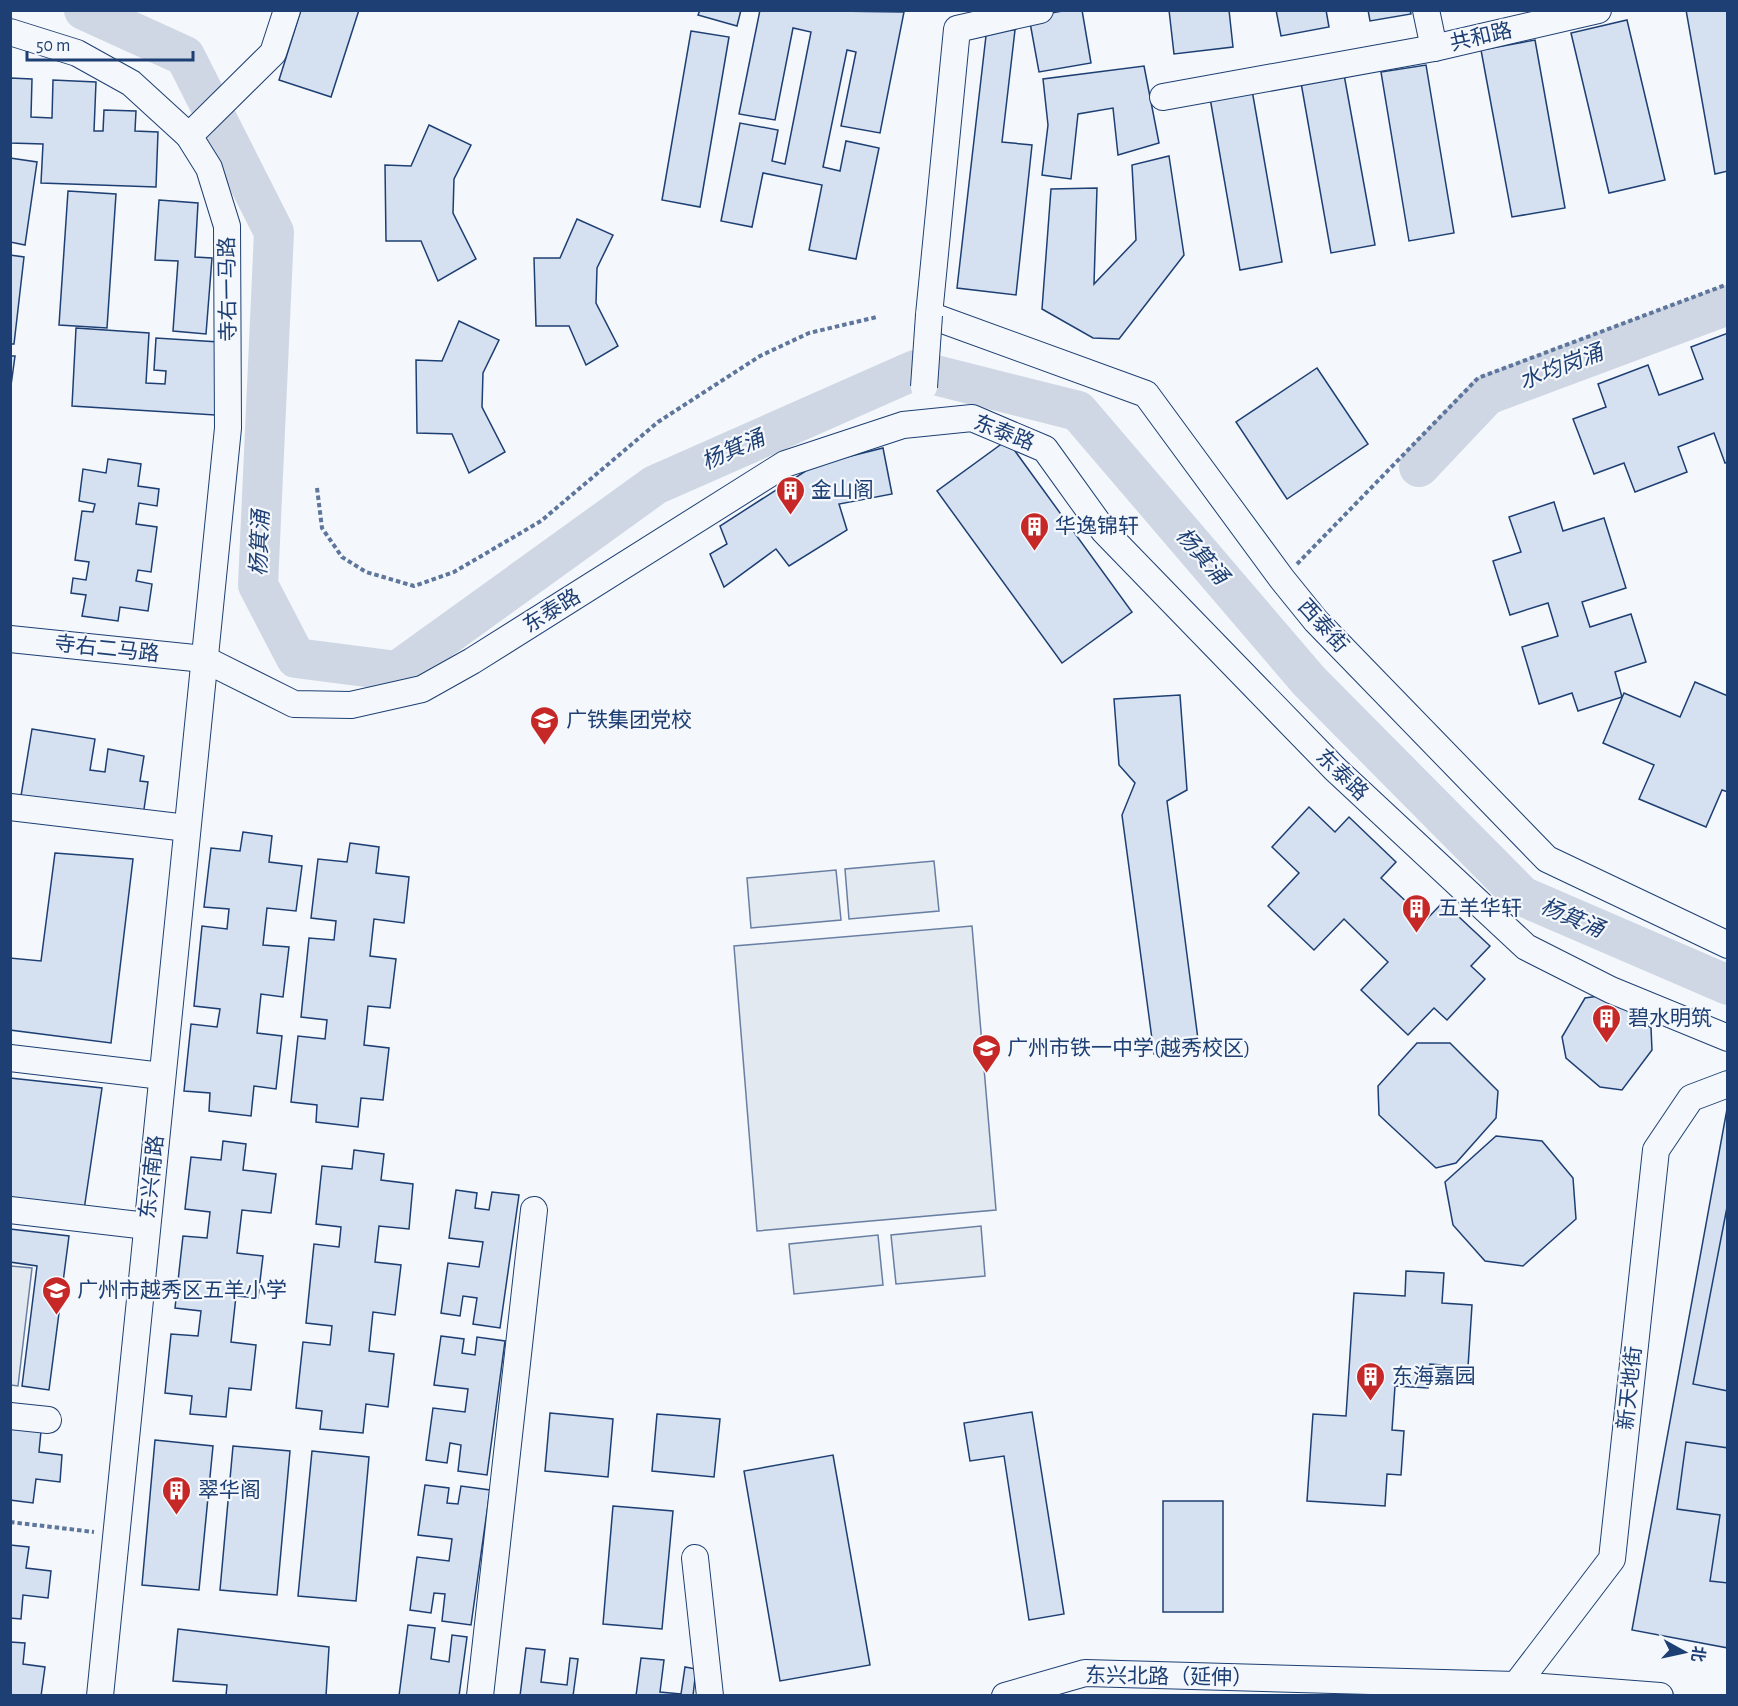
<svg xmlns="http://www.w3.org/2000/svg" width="1738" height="1706" viewBox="0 0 1738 1706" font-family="'Alegreya Sans','Noto Sans SC',sans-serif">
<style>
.green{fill:#e3e9f0;stroke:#687fa3;stroke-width:1.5}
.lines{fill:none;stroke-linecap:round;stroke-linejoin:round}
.river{stroke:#cfd7e4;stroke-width:40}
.building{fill:#d5e0f0;stroke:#1d3f73;stroke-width:1.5}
.minor-casing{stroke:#1d3f73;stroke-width:28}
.path{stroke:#5e769c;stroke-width:4;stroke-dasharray:4.5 3;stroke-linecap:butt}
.minor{stroke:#f4f7fb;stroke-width:26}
.minor-bridge-casing{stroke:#1d3f73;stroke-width:28;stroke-linecap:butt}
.minor-bridge{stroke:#f4f7fb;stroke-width:26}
.labels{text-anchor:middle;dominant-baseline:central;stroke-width:4.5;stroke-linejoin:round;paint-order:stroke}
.street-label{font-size:21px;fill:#1d3f73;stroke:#f4f7fb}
.poi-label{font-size:21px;fill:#1d3f73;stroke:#f4f7fb;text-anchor:start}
.water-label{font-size:22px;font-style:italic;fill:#1d3f73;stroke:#f4f7fb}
</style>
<rect width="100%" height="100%" fill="#f4f7fb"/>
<g class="green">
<path d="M934,861l5,50 -90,8 -4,-50z"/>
<path d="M836,870l5,50 -90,8 -4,-50z"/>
<path d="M972,926l24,284 -239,21 -23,-285z"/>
<path d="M981,1226l4,50 -89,8 -5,-49z"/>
<path d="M878,1235l5,50 -89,9 -5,-50z"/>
<path d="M11,1266l21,2 -14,118 -7,-1z"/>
</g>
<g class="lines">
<g class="river">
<path d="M84,10l101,46 89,176 -16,353 38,73 101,13 258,-186 260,-115 163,41 231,270 213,215 206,89"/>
<path d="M1419,467l68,-72 241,-90"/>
</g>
</g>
<g class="building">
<path d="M301,10h58l-28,87 -52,-17z"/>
<path d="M700,10h41l-4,16 -39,-11z"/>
<path d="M760,10l144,2 -24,121 -39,-7 15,-74 -9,-2 -24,117 17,4 6,-30 33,7 -23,111 -47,-9 13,-65 -59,-12 -11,54 -31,-6 19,-98 38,7 -6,31 13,3 26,-132 -18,-4 -18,92 -36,-6z"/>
<path d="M1068,10h14l9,53 -52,9 -10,-55z"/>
<path d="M1169,10h60l4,37 -59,7z"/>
<path d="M1276,10h50l3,17 -48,9z"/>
<path d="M1368,10h42l1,4 -41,7z"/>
<path d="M1686,10h42v161l-13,3z"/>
<path d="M1627,20l38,160 -56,13 -38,-160z"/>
<path d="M987,27l28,3 -13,112 30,3 -16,150 -59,-7z"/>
<path d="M691,31l38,6 -29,170 -38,-7z"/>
<path d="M1535,40l30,168 -53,9 -31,-167z"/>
<path d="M1426,65l28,168 -45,8 -28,-169z"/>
<path d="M1144,66l15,77 -41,12 -5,-47 -35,6 -7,65 -29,-4 6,-50 -5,-46z"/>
<path d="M1343,69l32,176 -44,8 -31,-176z"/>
<path d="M10,78l22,1 -1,38 21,1 1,-38 43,2 -2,49h9l1,-21 32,1 -1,20 23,1 -2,55 -115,-4 2,-39 -33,-1z"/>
<path d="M1252,90l30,172 -42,8 -30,-172z"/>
<path d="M429,125l42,20 -17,34 -1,34 23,46 -38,22 -17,-40h-35l-1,-76 26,1z"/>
<path d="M1169,156l15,99 -65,84 -26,-1 -51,-29 9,-120 46,-1 -3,96 42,-44 -4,-75z"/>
<path d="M10,158l27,4 -12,83 -15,-3z"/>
<path d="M68,191l48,3 -9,134 -48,-3z"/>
<path d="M159,200l39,3 -3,54 17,1 -6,76 -33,-3 5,-70 -23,-1z"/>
<path d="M577,219l36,16 -16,33 -1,35 22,43 -32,19 -17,-39h-33l-2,-68h26z"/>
<path d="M10,255l14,2 -10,87h-4z"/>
<path d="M459,321l40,19 -16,33 -1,34 23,45 -36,21 -17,-39 -35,-1 -1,-73 26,1z"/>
<path d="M76,328l73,5 -3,50 19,1 1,-13 -12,-1 2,-32 63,4 -4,73 -143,-9z"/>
<path d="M1728,333v129l-3,1 -11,-30 -36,14 9,25 -52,20 -11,-29 -30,11 -21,-55 33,-12 -8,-23 50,-19 11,30 44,-16 -12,-32z"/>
<path d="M10,356h5l-5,37z"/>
<path d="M1317,368l51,76 -81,55 -51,-77z"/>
<path d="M1007,440l125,172 -70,51 -125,-172z"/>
<path d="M883,448l9,46 -53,10 8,26 -58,36 -13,-17 -52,38 -14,-33 17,-10 -7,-18 95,-61z"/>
<path d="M108,459l33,5 -3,22 21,3 -2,17 -18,-3 -3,21 21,3 -6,45 -13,-2 -2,11 16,3 -4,27 -28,-4 -2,14 -36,-5 4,-21 -15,-2 2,-15 13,2 3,-18 -14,-2 7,-49 11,1 2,-8 -16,-3 4,-32 23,4z"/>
<path d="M1554,502l9,29 41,-13 22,70 -44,14 8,25 41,-13 15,48 -31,10 7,25 -44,14 -6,-18 -33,11 -17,-57 36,-11 -10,-33 -38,12 -17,-54 28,-9 -12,-35z"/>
<path d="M1695,682l33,14v96l-6,-2 -16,37 -67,-28 15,-34 -51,-22 21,-50 56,24z"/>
<path d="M1180,695l7,95 -20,11 32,246 -45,7 -32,-239 13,-32 -16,-18 -5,-66z"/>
<path d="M32,729l63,10 -5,31 15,2 3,-23 36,7 -4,25 8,1 -5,34 -122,-20z"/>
<path d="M1309,807l26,25 14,-15 47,45 -15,16 45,42 17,-18 47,44 -19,20 14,13 -38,41 -13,-12 -26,27 -47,-45 27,-28 -44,-43 -30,31 -46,-44 31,-33 -27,-26z"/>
<path d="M243,832l29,4 -3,26 33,4 -6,45 -29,-3 -4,37 26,2 -6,50 -22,-3 -4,39 25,3 -6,53 -22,-3 -3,30 -42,-5 1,-18 -26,-2 7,-67 26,3 3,-18 -26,-3 8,-80 25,3 2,-20 -25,-2 7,-59 29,3z"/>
<path d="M350,843l29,4 -3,26 33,4 -5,46 -30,-4 -4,37 26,3 -6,49 -22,-2 -4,39 25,3 -6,52 -22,-2 -3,29 -42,-5 1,-17 -26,-3 7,-66 27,3 2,-19 -26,-3 8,-79 25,2 2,-19 -25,-3 7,-59 29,3z"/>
<path d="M55,853l78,6 -22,184 -101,-13v-72l31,3z"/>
<path d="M1606,995l45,33 1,22 -30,40 -22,-3 -34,-29 -4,-21 23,-39z"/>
<path d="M1417,1043h33l48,48 -2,27 -40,45 -20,5 -57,-53 -1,-29z"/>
<path d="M10,1078l92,10 -18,122 -74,-8z"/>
<path d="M1727,1109h1v539l-96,-18z"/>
<path d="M1496,1136l46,5 31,37 3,41 -53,47 -38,-5 -32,-36 -8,-43z"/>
<path d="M223,1141l23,3 -3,26 33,4 -5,39 -29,-3 -5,43 26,3 -5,42 -22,-2 -5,46 25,3 -5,45 -22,-2 -3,29 -36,-3 2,-18 -27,-3 6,-59 27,2 3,-25 -26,-3 8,-72 24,2 3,-26 -25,-3 6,-52 30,3z"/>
<path d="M354,1150l30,4 -3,26 32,4 -4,45 -30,-3 -4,36 26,3 -6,50 -22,-3 -4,39 25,3 -6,53 -22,-3 -3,29 -43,-4 2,-18 -26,-3 7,-66 27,3 2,-19 -26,-3 8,-79 25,3 2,-20 -25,-3 6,-58 30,3z"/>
<path d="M456,1190l21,3 -2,15 14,2 3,-18 27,3 -19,133 -27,-4 4,-26 -14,-2 -3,20 -19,-3 7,-50 31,4 4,-25 -34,-4z"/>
<path d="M1728,1202v189l-35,-7z"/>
<path d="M10,1229l59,7 -20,154 -27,-4 15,-120 -27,-4z"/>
<path d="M1406,1271l38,2 -2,30 30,2 -4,62 -38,-3 -2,24 -33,-2 -3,44 12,1 -3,44 -14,-1 -2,32 -78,-5 6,-87 33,2 8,-123 51,3z"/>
<path d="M441,1336l23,3 -2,14 13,2 2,-18 28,4 -18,134 -29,-4 3,-26 -11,-2 -3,20 -21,-3 7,-52 32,4 3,-23 -34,-4z"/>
<path d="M1032,1412l32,202 -35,6 -25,-164 -34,5 -6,-38z"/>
<path d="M550,1413l63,6 -5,58 -63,-6z"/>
<path d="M657,1414l63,5 -6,58 -62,-6z"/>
<path d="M10,1428l31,3 -2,21 23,3 -2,27 -24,-3 -3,24 -23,-3z"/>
<path d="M155,1440l58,6 -14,144 -57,-5z"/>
<path d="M1686,1442l42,6v135l-18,-2 10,-66 -43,-6z"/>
<path d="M233,1446l57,5 -13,144 -57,-5z"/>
<path d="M312,1451l57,6 -13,144 -58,-5z"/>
<path d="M833,1455l37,210 -90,16 -36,-210z"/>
<path d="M425,1485l24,3 -2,15 11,1 3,-18 29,4 -19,135 -29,-4 3,-27 -11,-1 -3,20 -21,-3 7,-53 32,4 3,-22 -34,-4z"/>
<rect x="1163" y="1501" width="60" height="111"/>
<path d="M613,1506l60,5 -11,118 -59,-5z"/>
<path d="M10,1545l19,2 -3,21 25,3 -3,27 -25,-3 -2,24 -11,-1z"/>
<path d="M408,1625l27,3 -4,31 18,3 3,-27 15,2 -8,59h-60z"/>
<path d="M178,1629l151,18 -3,49h-100l1,-11 -54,-4z"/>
<path d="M10,1642l15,1 -2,21 22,3 -4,29h-31z"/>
<path d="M526,1648l19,2 -4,32 26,3 3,-27 8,1 -5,37h-53z"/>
<path d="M641,1658l23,2 -4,32 21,2 4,-27 11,2 -3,27h-57z"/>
</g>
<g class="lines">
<defs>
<g id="minor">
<path d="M1040,10l-83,19 -28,286 217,79 136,185 34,42 231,238 181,86"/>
<path d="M1426,10l8,38"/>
<path d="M10,32l67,21 54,30 58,53 20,32 18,58 1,202 -128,1268"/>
<path d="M1163,97l271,-49 164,-38"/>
<path d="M189,136l84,-83 14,-43"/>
<path d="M10,639l194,20 90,45 57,1 71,-16 50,-28 313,-197 118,-39 69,-7 73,31 59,82 231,238 191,178 85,43 117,48"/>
<path d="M10,807l177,21"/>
<path d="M10,1058l152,18"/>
<path d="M10,1210l137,16"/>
<path d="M10,1416l38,4"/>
<path d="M695,1558l15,138"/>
<path d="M480,1696l54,-486"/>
<path d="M1005,1696l80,-23 431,12 144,11"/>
<path d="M1512,1696l4,-11 96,-126 44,-409 35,-52 37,-14"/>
</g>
</defs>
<use href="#minor" class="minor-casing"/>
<g class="path">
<path d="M317,488l5,40 20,29 24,15 48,14 40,-14 87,-51 117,-99 102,-66 49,-23 68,-16"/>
<path d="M1297,564l181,-186 250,-94"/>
<path d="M10,1522l84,10"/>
</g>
<use href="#minor" class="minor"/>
<defs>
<path id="minor-bridge" d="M924,387l5,-72"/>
</defs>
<use href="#minor-bridge" class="minor-bridge-casing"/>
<use href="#minor-bridge" class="minor-bridge"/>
</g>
<defs>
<symbol id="building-pin" viewBox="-11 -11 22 30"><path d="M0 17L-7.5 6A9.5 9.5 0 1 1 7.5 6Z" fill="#c62828" stroke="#f4f7fb"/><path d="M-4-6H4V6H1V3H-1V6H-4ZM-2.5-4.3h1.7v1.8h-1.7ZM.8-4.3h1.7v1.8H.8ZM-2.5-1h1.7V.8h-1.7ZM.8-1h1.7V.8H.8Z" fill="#fff"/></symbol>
<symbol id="school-pin" viewBox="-11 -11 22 30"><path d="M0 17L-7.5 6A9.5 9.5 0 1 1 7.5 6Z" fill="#c62828" stroke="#f4f7fb"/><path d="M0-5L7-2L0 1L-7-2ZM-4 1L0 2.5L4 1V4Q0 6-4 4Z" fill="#fff"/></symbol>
</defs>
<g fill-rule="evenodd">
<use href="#building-pin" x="774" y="474" width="33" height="45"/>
<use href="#building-pin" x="1018" y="510" width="33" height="45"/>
<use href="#school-pin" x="528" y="704" width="33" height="45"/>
<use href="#building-pin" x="1400" y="892" width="33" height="45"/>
<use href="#building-pin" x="1590" y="1002" width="33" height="45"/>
<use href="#school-pin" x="970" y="1032" width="33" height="45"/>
<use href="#school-pin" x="40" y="1274" width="33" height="45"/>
<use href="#building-pin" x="1354" y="1360" width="33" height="45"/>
<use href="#building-pin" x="160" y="1474" width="33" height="45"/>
</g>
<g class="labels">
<g class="street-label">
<text transform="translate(1481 37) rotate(-13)">共和路</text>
<text transform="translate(228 289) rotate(-91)">寺右一马路</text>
<text transform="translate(1004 433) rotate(21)">东泰路</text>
<text transform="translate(552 611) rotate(-32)">东泰路</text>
<text transform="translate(1323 626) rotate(48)">西泰街</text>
<text transform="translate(107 649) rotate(6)">寺右二马路</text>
<text transform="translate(1342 775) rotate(44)">东泰路</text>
<text transform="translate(152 1177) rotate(-84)">东兴南路</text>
<text transform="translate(1630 1388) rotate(-84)">新天地街</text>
<text transform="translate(1169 1677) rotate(1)">东兴北路（延伸）</text>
</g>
<g class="poi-label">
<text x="811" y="490">金山阁</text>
<text x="1055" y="526">华逸锦轩</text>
<text x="566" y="720">广铁集团党校</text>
<text x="1438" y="908">五羊华轩</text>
<text x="1628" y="1018">碧水明筑</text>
<text x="1007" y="1048">广州市铁一中学(越秀校区)</text>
<text x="77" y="1290">广州市越秀区五羊小学</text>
<text x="1392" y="1376">东海嘉园</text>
<text x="198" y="1490">翠华阁</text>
</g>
<g class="water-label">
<text transform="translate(1561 367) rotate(-21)">水均岗涌</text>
<text transform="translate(733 450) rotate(-24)">杨箕涌</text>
<text transform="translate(260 543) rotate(-88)">杨箕涌</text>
<text transform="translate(1202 556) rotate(49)">杨箕涌</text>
<text transform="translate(1572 918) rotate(23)">杨箕涌</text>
</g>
</g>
<rect width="1738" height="1706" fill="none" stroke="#1d3f73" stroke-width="24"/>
<g transform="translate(1684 1652) rotate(98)" stroke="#f4f7fb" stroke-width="4.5" paint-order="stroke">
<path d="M0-4.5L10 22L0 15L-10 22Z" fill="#1d3f73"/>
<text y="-9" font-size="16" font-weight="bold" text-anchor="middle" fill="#1d3f73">北</text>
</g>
<path d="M27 51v9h166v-9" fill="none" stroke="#1d3f73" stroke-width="3"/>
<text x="36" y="51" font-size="18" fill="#1d3f73" stroke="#f4f7fb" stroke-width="4.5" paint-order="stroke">50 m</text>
</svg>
